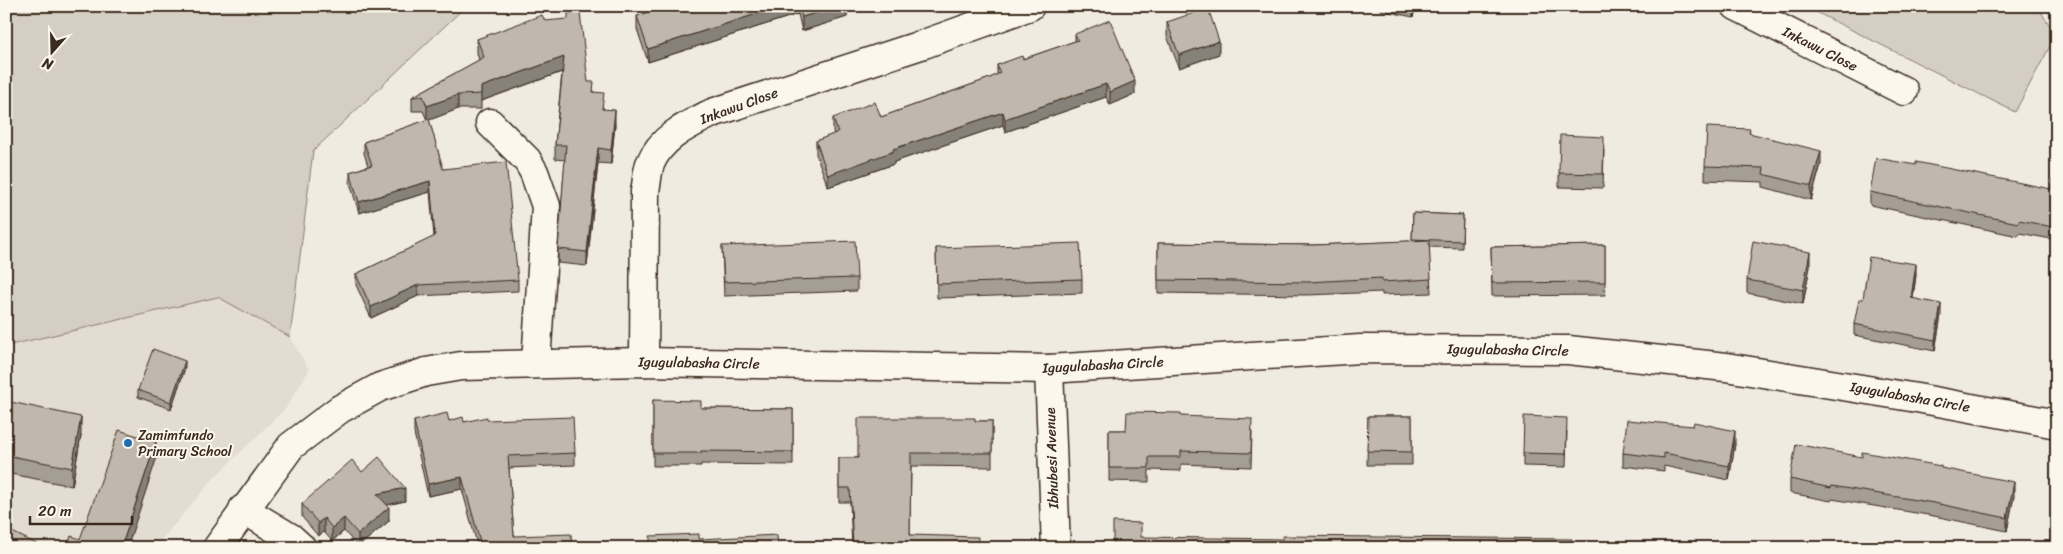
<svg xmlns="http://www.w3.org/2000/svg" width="2063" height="554" viewBox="0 0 2063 554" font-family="Sriracha,sans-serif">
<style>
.built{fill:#e2dcd1}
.green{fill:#d5cec3;stroke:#887c70}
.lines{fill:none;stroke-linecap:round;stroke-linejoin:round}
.minor-casing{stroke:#3b2a1e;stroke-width:31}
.minor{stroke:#fbf7ec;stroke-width:28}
.wall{fill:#a59e95;stroke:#3b2a1e}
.shaded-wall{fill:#868179;stroke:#3b2a1e}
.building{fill:#c0b8ad;stroke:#3b2a1e}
.poi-dot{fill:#1f6fb2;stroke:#fbf7ec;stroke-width:2}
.labels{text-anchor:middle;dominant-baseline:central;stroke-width:4;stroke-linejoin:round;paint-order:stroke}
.street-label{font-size:14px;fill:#3b2a1e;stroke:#fbf7ec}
.poi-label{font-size:14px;fill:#3b2a1e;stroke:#fbf7ec;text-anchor:start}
</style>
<rect width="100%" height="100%" fill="#f0ebe0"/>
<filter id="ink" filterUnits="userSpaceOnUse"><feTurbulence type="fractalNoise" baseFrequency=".02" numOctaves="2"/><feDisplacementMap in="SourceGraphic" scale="10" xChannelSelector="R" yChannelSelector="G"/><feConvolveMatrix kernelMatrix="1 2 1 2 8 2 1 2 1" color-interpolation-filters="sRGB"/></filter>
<g filter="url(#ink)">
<path class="built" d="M218,297l72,40 19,33 -23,38 -72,70 -52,61 -5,9h-151v-202z"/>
<g class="green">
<path d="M6,6h460l-153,145 -23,186 -72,-40 -212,49z"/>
<path d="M1804,6h233l19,29 -41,77z"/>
</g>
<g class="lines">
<defs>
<g id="minor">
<path d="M1736,6l168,85"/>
<path d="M490,123l37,37 7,12 12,34 -10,157"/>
<path d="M644,362l1,-171c2,-8 2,-19 5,-27 11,-27 38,-39 62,-51l212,-69 106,-38"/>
<path d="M1049,369l7,179"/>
<path d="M243,509l48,29 11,10"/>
<path d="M217,548l74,-102 49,-37 40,-22 46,-15 35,-6 183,-4 405,7 311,-20 208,1 158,17 191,31 140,26"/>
</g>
</defs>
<use href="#minor" class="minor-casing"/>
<use href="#minor" class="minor"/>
</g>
<g class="wall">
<path d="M667,6h180v11l-45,14 -4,-17 -150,48 -11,-33v-13z"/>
<path d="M1380,6h36l-3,11 -33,-7z"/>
<path d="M545,21l43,61 16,27 11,15 -4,40 -13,-1 -11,103 -29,-3v-14l7,-89 -10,-1v-14l7,-73 -81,29v8h-23l-29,11 14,49 75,111v11l-100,5 -47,22 -15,-33v-11l78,-37 -4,-45 -71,21 -9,-30v-11l18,-6 -4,-13v-11l63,-22 -4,-9h-11v-14l67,-37 -2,-7v-14z"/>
<path d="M1167,22l52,32 -40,14 -12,-32z"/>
<path d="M1075,34l60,60 -25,11 -4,-8 -101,35 -2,-7 -109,37v2l-66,23 -12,-33v-13l18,-7 -1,-3v-13l48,-1 109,-39 7,-3v-10l26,-6 52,-18z"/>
<path d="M1750,133l71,31 -10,36 -48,-13v-5l-58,-2v-14z"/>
<path d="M1604,150l-1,38 -44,-1v-14z"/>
<path d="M2057,158v82l-38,-7 -1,3 -148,-31v-13l181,-3z"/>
<path d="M1413,213l50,2 -1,33 -33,-1 2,46 -49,2v-3l-74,3 -150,-2v-50l156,2 98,-4z"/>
<path d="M1605,245v50l-113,1 -1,-49z"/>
<path d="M722,246l135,32v13l-133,5z"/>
<path d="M936,248l146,31v14l-145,5z"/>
<path d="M1810,266l-7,38 -56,-11v-13z"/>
<path d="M1916,275l-3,23 28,17 -6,36 -81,-16v-11l9,-25z"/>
<path d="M185,368l-14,41 -33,-12v-7z"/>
<path d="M653,400l48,8 92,1v56l-92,-1v2h-48z"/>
<path d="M6,401l75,34 -9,51 -66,-13z"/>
<path d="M1181,416l71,16 -1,35 -70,-3v7l-32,-1v12l-40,-1v-51h17z"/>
<path d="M1368,416h44v49h-45z"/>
<path d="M487,420l88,33v12l-66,3 5,68 58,12h-94l-16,-59 -34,7 -14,-63v-12h35l15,1z"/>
<path d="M975,421h17v46l-81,-1 -1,69 68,13h-126l-2,-46h-11v-44h19z"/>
<path d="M1567,431l-1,36 -43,-1v-13z"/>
<path d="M1735,444l-6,36 -65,-14v5l-41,-5v-13z"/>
<path d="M1862,457l79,11 73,28 -7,35 -73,-15 -102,-17 -1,2 -41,-8v-14z"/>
<path d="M362,472l43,29 -18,4 2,16 -31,26 -14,-16 -12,10 -8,-9 -6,4 -16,-19v-13z"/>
</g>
<g class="shaded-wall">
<path d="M781,6h17v8l-150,48v-13z"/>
<path d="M839,6h8v11l-45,14v-14z"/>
<path d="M1413,6h3l-3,11z"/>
<path d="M1219,41v13l-40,14v-13z"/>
<path d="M564,57v14l-83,30v-14z"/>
<path d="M1135,81v13l-25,11v-13z"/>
<path d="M1106,84v13l-101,35v-13z"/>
<path d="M458,95v14l-31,12v-15z"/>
<path d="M615,110v14l-4,40v-14z"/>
<path d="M1003,112v13l-109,37v2l-66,23v-12l65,-26z"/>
<path d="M598,148v15l-11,103v-14z"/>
<path d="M1821,151v13l-10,36v-14z"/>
<path d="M430,181v11l-71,21v-11z"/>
<path d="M1810,252v14l-7,38v-14z"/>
<path d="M1916,264v11l-5,34v-11z"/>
<path d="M418,285v11l-47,22v-11z"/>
<path d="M1941,304v11l-6,36v-11z"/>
<path d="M185,361v7l-14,41v-7z"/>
<path d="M81,417v18l-9,51v-18z"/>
<path d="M1735,431v13l-6,36v-14z"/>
<path d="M156,442v18l-29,88h-6z"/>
<path d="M462,477v12l-34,7v-12z"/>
<path d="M2014,482v14l-7,35v-13z"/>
<path d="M405,488v13l-28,6v-13z"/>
<path d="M389,507v14l-31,26v-13z"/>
<path d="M324,518v14l-6,4v-13z"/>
<path d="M344,518v13l-12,10v-13z"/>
</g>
<g class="building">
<path d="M667,6h114l-133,43 -11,-33z"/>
<path d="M799,6h40l-37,11z"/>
<path d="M1208,8l11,33 -40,14 -12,-33z"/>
<path d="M568,13h12l8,69h6l-1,10 11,1 -2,16 13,1 -4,40 -13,-2 -11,104 -29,-3 8,-104h-11l9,-88 -83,30v7l-23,1 -31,11 -4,-10 -11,1 72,-40 -7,-18 65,-24 3,6 23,-2z"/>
<path d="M1110,20l25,61 -25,11 -4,-8 -101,35 -2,-7 -110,37 1,2 -66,24 -12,-34 22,-9 -5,-14 42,-16 6,15 109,-39 10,-5 -3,-8 25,-9 1,3 55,-19 -3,-6z"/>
<path d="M429,119l14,50 63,-7 12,118 -100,5 -47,22 -15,-33 79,-38 -5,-55 -71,21 -9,-30 22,-7 -8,-23z"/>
<path d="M1707,127l43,2 -1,4 72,18 -10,35 -48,-12 1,-6 -59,-2z"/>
<path d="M1560,135l44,2 -1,37 -44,-1z"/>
<path d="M1876,158l40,7v-3l135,27 6,-31v70l-38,-8 -1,3 -148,-31z"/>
<path d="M1413,213l50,2 -1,26 -50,-2z"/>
<path d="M1429,240l2,39 -49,3v-4l-74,4 -150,-2v-37l156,2z"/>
<path d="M855,241l2,37 -133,4 -2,-36z"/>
<path d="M1753,241l57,11 -7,38 -56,-10z"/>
<path d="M1080,243l2,36 -145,5 -1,-36z"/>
<path d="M1605,245v37l-113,1 -1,-36z"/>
<path d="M1869,257l47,7 -5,34 30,6 -6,36 -81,-16 5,-25h4z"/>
<path d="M153,349l32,12 -14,41 -33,-12z"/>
<path d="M653,400l48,1v7l92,1v43l-92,-1v2h-48z"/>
<path d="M6,401l75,16 -9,51 -66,-13z"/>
<path d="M1127,412l54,1v3l71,3 -1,34 -70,-2v6h-32v11h-40v-38h17z"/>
<path d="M447,413l2,8 14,-4 1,5 23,-5v3l86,-3 2,36 -67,3 6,80 57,-2 1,14h-90l-20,-71 -34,7 -14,-63z"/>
<path d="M1368,416h44v36l-45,-1z"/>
<path d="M1524,416l43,2 -1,36 -43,-1z"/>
<path d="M858,418h117v3h17v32h-81l-1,82 68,2v11h-125l-3,-60h-11v-30h19z"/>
<path d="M1627,420l66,6 1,-4 41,9 -6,35 -65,-13v5l-41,-5z"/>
<path d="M119,430l37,12 -35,106h-54l4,-12 9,3z"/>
<path d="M1796,444l66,13v-5l79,14v2l73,14 -7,36 -73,-15 -102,-17 -1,2 -41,-9z"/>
<path d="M379,457l26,31 -28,6 12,13 -31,27 -14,-16 -12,10 -8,-10 -6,5 -16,-19 50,-44 10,12z"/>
<path d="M1113,522l28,1v14l142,2v-3l289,3v9h-459z"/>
<path d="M6,529l39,19h-39z"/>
<path d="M699,534v5l78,-4 1,13h-128v-12z"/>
<path d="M1624,542l57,6h-57z"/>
</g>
</g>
<circle class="poi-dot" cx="128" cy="443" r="5"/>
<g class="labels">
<g class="street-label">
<text transform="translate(1820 49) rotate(27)">Inkawu Close</text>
<text transform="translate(739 106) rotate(-20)">Inkawu Close</text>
<text transform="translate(1508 350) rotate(1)">Igugulabasha Circle</text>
<text transform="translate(699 363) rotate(1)">Igugulabasha Circle</text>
<text transform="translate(1103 365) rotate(-3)">Igugulabasha Circle</text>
<text transform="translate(1910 397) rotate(10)">Igugulabasha Circle</text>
<text transform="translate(1052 458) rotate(-92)">Ibhubesi Avenue</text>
</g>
<g class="poi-label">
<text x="138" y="435">Zamimfundo<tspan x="138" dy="16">Primary School</tspan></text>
</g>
</g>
<rect width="2063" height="554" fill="none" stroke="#fbf7ec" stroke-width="25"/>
<rect x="12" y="12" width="2038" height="529" fill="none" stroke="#3b2a1e" stroke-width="2" filter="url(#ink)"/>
<g transform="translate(52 52) rotate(200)" stroke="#fbf7ec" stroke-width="4" paint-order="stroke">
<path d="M0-4L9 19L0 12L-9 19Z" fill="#3b2a1e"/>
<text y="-8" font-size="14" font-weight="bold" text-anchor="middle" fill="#3b2a1e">N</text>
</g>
<path d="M30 516v8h102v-8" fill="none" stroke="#3b2a1e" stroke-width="2.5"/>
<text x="38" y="516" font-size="15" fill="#3b2a1e" stroke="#fbf7ec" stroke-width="4" paint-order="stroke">20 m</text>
</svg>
